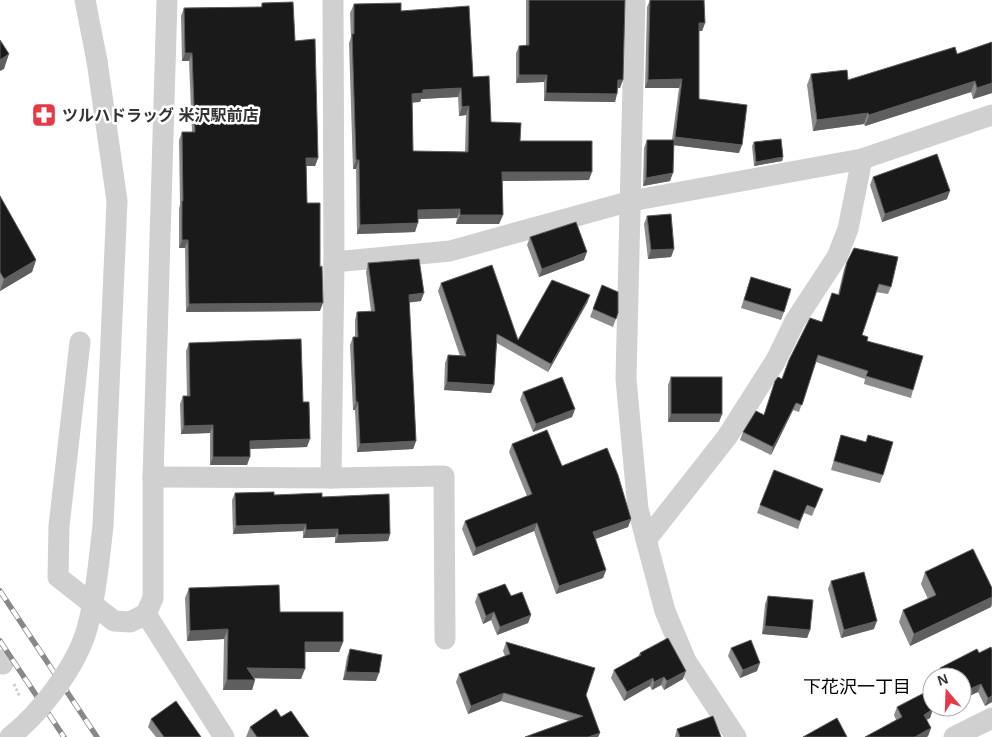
<svg xmlns="http://www.w3.org/2000/svg" width="992" height="737" viewBox="0 0 992 737" font-family="Arial,'Noto Sans JP',sans-serif">
<style>
.lines{fill:none;stroke-linecap:round;stroke-linejoin:round}
.path{stroke:#cdcdcd;stroke-width:3;stroke-dasharray:2.5 2.5;stroke-linecap:butt}
.minor{stroke:#d0d0d0;stroke-width:21}
.rail-casing{stroke:#888;stroke-width:5.5}
.rail{stroke:#fff;stroke-width:4;stroke-dasharray:11;stroke-linecap:butt}
.minor-bridge{stroke:#d0d0d0;stroke-width:21}
.wall{fill:#8c8c8c;fill-rule:evenodd}
.shaded-wall{fill:#5f5f5f}
.building{fill:#1a1a1a;stroke:#5f5f5f;fill-rule:evenodd}
.labels{text-anchor:middle;dominant-baseline:central;stroke-width:5;stroke-linejoin:round;paint-order:stroke}
.poi-label{font-size:16px;font-weight:bold;fill:#333;stroke:#fff;text-anchor:start}
.neighbourhood-label{font-size:18px;fill:#000;stroke:#fff}
</style>
<rect width="100%" height="100%" fill="#fff"/>
<g class="lines">
<path class="path" d="M14,684l6,13"/>
<g class="minor">
<path d="M85,0l12,61"/>
<path d="M635,0l-9,379 12,130 27,102 21,50 50,76"/>
<path d="M334,262l116,-11 181,-50 231,-42 130,-44"/>
<path d="M80,342l-21,184 -1,51 56,44 16,1 16,-8 7,-16v-121l14,-477"/>
<path d="M153,477l178,1 113,-2 1,163"/>
<path d="M331,478l3,-216 -1,-262"/>
<path d="M646,540l81,-103 49,-77 19,-39 42,-64 11,-28 14,-70"/>
<path d="M146,614l78,123"/>
<path d="M0,660l3,4"/>
<path d="M954,737l38,-19"/>
</g>
<defs>
<g id="rail">
<path d="M0,591l97,146"/>
<path d="M0,641l64,96"/>
</g>
</defs>
<use href="#rail" class="rail-casing"/>
<use href="#rail" class="rail"/>
<path class="minor-bridge" d="M10,737c31,-25 66,-70 77,-108 9,-34 12,-69 16,-103l14,-325 -20,-140"/>
</g>
<g class="wall">
<path d="M526,0h92l2,88h-2l-3,14 -71,-1v-19l-28,1v-30l3,-7 7,-1z"/>
<path d="M650,0l55,23 -3,8h-3v68l40,54 -65,-8 -4,36 -27,5 1,-38 3,-8h25l7,-52h-34l2,-81z"/>
<path d="M262,3l33,38 23,117 -3,8h-9l1,37 13,108 -134,1 -1,-64h-6v-39l1,-5 -1,-64 3,-8h10l-3,-71h-7l-1,-45 3,-8 77,-1z"/>
<path d="M354,4l47,7 72,66 18,45 29,19 69,39 -87,1 1,34 -4,9h-43l1,-6 -39,1 -3,13 -58,2 -1,-65h-3l-4,-126 2,-6 -1,-24zM458,97l1,19 7,-1 -1,37 -52,-1 -1,-49h8l1,-3z"/>
<path d="M992,42v51l-19,6 -2,-7 -106,34 -1,-2 -51,7 -6,-46 4,-11 37,6 109,-26z"/>
<path d="M754,142l29,15 -1,4 -28,5 -2,-20z"/>
<path d="M873,177l74,22 -65,23 -12,-37z"/>
<path d="M0,196l36,64 -4,12 -32,19z"/>
<path d="M647,216l27,33 -3,8 -23,2 -4,-35z"/>
<path d="M530,237l54,23 -45,17 -12,-32z"/>
<path d="M847,262l44,25 -3,7 -12,-2 -14,43 51,55 -2,8 -47,-14 1,-5 -49,-17 -17,50 -6,-2 -22,45 -31,-15 3,-8 21,-17 18,-36 40,-57 16,-27 6,-26z"/>
<path d="M368,263l53,38 -12,1 7,139 -3,8 -56,3 -2,-42h-2l-3,-65 3,-8h2v-17l2,-8 14,-1 -5,-39z"/>
<path d="M751,277l33,35 -3,8 -40,-12z"/>
<path d="M441,283l77,57 72,-45 -3,8 -39,69 -51,-29 -6,50 -47,-3 1,-27 3,-8 12,1 -22,-65z"/>
<path d="M602,285l16,28 -5,14 -23,-10z"/>
<path d="M189,343l114,59 4,45 -57,2 -3,16h-37v-32l-29,1 -1,-30 3,-8h4l-1,-45z"/>
<path d="M671,377l51,37 -3,8h-51v-37z"/>
<path d="M523,392l52,17 -3,8 -39,15 -13,-32z"/>
<path d="M841,435l42,40 -3,8 -49,-13z"/>
<path d="M512,444l50,22 69,53 -3,8 -33,12 11,31 -3,8 -47,16 -22,-63 -61,25 -11,-27 3,-8 62,-25 -18,-44z"/>
<path d="M823,489l-11,27 -8,-3 -6,16 -41,-16 3,-8z"/>
<path d="M235,493l87,4 68,37 -2,7 -53,2v-6l-32,1v-7l-70,3 -1,-34z"/>
<path d="M925,572l67,16v17l-1,2 -81,39 -11,-24 4,-12 25,-11 -7,-15z"/>
<path d="M831,581l43,48 -33,9 -13,-49z"/>
<path d="M189,588l91,24 63,30 -4,10h-34l-4,27 -47,-1 1,2 -3,10h-29l1,-51 -37,2 -2,-43z"/>
<path d="M478,594l33,2 20,19 -3,8 -31,12 -6,-15 -8,4 -8,-22z"/>
<path d="M768,596l42,34 -3,8 -45,-4 3,-30z"/>
<path d="M506,642l80,53 14,38 -2,4h-73l44,-16 -68,-20 -33,13 -12,-32 3,-8 46,-18 -2,-5z"/>
<path d="M731,648l26,23 -17,7 -12,-22z"/>
<path d="M350,649l26,32 -33,-1 4,-23z"/>
<path d="M977,649l15,53 -7,4 -7,-14 -11,5 -3,-6 -2,1v-15h-25l3,-9z"/>
<path d="M640,653l43,26 -19,11 -3,-5 -9,5 -2,-4 -26,15 -13,-23 3,-8 24,-13z"/>
<path d="M897,707l36,2 -3,9 -4,2 5,8 -3,8 -63,1 31,-17 -2,-5z"/>
<path d="M281,717l28,20h-63l4,-10z"/>
<path d="M151,719l50,18h-45l-8,-10z"/>
<path d="M677,729l44,8h-46z"/>
</g>
<g class="shaded-wall">
<path d="M699,23h6l-3,8h-6z"/>
<path d="M185,53h7l-3,8h-7z"/>
<path d="M9,54l-5,15 -4,2v-11z"/>
<path d="M519,75h28l-3,7 -28,1z"/>
<path d="M682,79l-3,9h-34l3,-8z"/>
<path d="M618,80h5l-3,8h-5z"/>
<path d="M975,81l-4,11 -106,34 4,-11z"/>
<path d="M992,83v10l-19,6 4,-11z"/>
<path d="M461,88l-3,9 -37,2 -1,3 -11,1 3,-9 11,-4z"/>
<path d="M546,93l71,1 -2,8 -71,-1z"/>
<path d="M469,106l-3,9 -7,1 3,-9z"/>
<path d="M868,113l-4,11 -51,7 4,-11z"/>
<path d="M675,137l67,8 -3,8 -67,-8z"/>
<path d="M783,157l-1,4 -28,5 2,-4z"/>
<path d="M306,158h12l-3,8h-12z"/>
<path d="M356,160h3l-3,9h-3z"/>
<path d="M502,172h90l-3,8 -90,1z"/>
<path d="M673,173l-3,8 -27,5 3,-8z"/>
<path d="M950,191l-3,8 -65,23 3,-8z"/>
<path d="M460,209l-3,9 -42,1 3,-9z"/>
<path d="M460,215h43l-4,9h-43z"/>
<path d="M418,223l-3,9 -58,2 3,-9z"/>
<path d="M182,240h6l-3,8h-6z"/>
<path d="M674,249l-3,8 -23,2 3,-9z"/>
<path d="M587,252l-3,8 -45,17 3,-8z"/>
<path d="M36,260l-4,12 -32,19 4,-12z"/>
<path d="M424,293l-3,8 -15,2 3,-8z"/>
<path d="M590,295l-3,8 -39,69 3,-8z"/>
<path d="M323,303l-3,8 -134,1 3,-8z"/>
<path d="M447,382l47,3 -3,8 -47,-3z"/>
<path d="M356,402h2l-3,8h-2z"/>
<path d="M796,403l-3,7 -22,45 2,-8z"/>
<path d="M575,409l-3,8 -39,15 3,-8z"/>
<path d="M671,414h51l-3,8h-51z"/>
<path d="M213,425l-3,8 -29,1 3,-8z"/>
<path d="M310,439l-3,8 -60,2 3,-8z"/>
<path d="M416,441l-3,8 -56,3 3,-8z"/>
<path d="M213,457h37l-3,8h-37z"/>
<path d="M631,519l-3,8 -38,14 3,-9z"/>
<path d="M537,523l-3,8 -61,25 3,-8z"/>
<path d="M306,524l-3,7 -70,3 3,-8z"/>
<path d="M338,529l-3,8 -32,1 3,-8z"/>
<path d="M390,534l-2,7 -53,2 3,-8z"/>
<path d="M606,570l-3,8 -47,16 3,-8z"/>
<path d="M992,597l-1,10 -81,39 4,-12z"/>
<path d="M494,612l-3,8 -8,4 3,-8z"/>
<path d="M531,615l-3,8 -31,12 3,-8z"/>
<path d="M877,621l-3,8 -33,9 3,-8z"/>
<path d="M765,626l45,4 -3,8 -45,-4z"/>
<path d="M228,629l-4,10 -37,2 3,-10z"/>
<path d="M305,642h38l-4,10h-38z"/>
<path d="M760,663l-3,8 -17,7 3,-8z"/>
<path d="M247,668l58,1 -4,10 -58,-1z"/>
<path d="M686,671l-3,8 -19,11 3,-9z"/>
<path d="M346,672l33,1 -3,8 -33,-1z"/>
<path d="M664,677l-3,8 -9,5 2,-8z"/>
<path d="M653,678l-3,8 -26,15 3,-9z"/>
<path d="M227,680h28l-3,10h-29z"/>
<path d="M967,683l-3,8 -2,1v-6z"/>
<path d="M981,684l-3,8 -11,5 3,-8z"/>
<path d="M504,693l-3,8 -33,13 3,-8z"/>
<path d="M992,696v6l-7,4 3,-8z"/>
<path d="M933,709l-3,9 -9,5 3,-8z"/>
<path d="M931,728l-3,8 -1,1h-12z"/>
<path d="M600,733l-2,4h-10z"/>
</g>
<g class="building">
<path d="M529,0h96l-2,80h-5l-1,14 -71,-1 1,-18h-28v-29l10,-1z"/>
<path d="M650,0h54l1,23h-6v76l48,6 -5,40 -67,-8 7,-58 -34,1z"/>
<path d="M293,2l2,39 20,-2 3,119h-12l1,45h13v64l2,-1 1,37 -134,1 -1,-64h-6v-39h1l-1,-69h13l-3,-79h-7l-1,-45 78,-1v-4z"/>
<path d="M401,3v8l68,-5 4,71 16,-1 2,46 30,1 -1,18h72v31h-90l1,43h-43v-6l-42,1v13l-58,2 -1,-65h-3l-4,-126h2v-30zM461,88l1,19 7,-1 -1,46 -55,-1 -1,-57 11,-1v-3z"/>
<path d="M0,40l9,14 -9,6z"/>
<path d="M992,42v41l-15,5 -2,-7 -106,34 -1,-2 -51,7 -6,-46 36,-4 1,10 107,-33 2,7z"/>
<path d="M781,139l2,18 -27,5 -2,-20z"/>
<path d="M647,140h27l-1,33 -27,5z"/>
<path d="M937,154l13,37 -65,23 -12,-37z"/>
<path d="M0,196l36,64 -32,19 -4,-7z"/>
<path d="M671,214l3,35 -23,1 -4,-34z"/>
<path d="M576,222l11,30 -45,17 -12,-32z"/>
<path d="M854,248l44,9 -7,30 -12,-3 -17,51 6,2 -1,4 56,15 -10,34 -47,-14 2,-5 -50,-16 -16,50 -6,-2 -23,44 -30,-15 13,-21 8,4 11,-34 3,-4 4,2 7,-19 21,-42 12,4 10,-29 7,2 8,-33z"/>
<path d="M419,259l5,34 -15,2 7,146 -56,3 -2,-42h-2l-3,-65h5l-1,-25 18,-1 -7,-48z"/>
<path d="M492,265l26,75 34,-60 38,15 -39,69 -54,-30 -3,51 -47,-3 1,-27 18,1 -25,-73z"/>
<path d="M751,277l40,12 -7,23 -40,-12z"/>
<path d="M602,285l16,7v21l-2,6 -23,-10z"/>
<path d="M301,339l2,63h6l1,37 -60,2v16h-37v-32l-29,1 -1,-30h7l-1,-53z"/>
<path d="M562,377l13,32 -39,15 -13,-32z"/>
<rect x="671" y="377" width="51" height="37"/>
<path d="M547,430l15,36 45,-18 11,27 13,44 -38,13 13,38 -47,16 -22,-63 -61,25 -11,-27 67,-27 -20,-50z"/>
<path d="M841,435l25,7 2,-7 25,7 -10,33 -49,-14z"/>
<path d="M774,470l49,19 -8,19 -8,-3 -7,16 -40,-16z"/>
<path d="M274,492v3l48,-2v4l67,-3 1,40 -52,1v-6l-32,1v-6l-70,2 -1,-33z"/>
<path d="M973,549l19,39v9l-78,37 -11,-24 33,-15 -11,-23z"/>
<path d="M864,572l13,49 -33,9 -13,-49z"/>
<path d="M505,584l6,12 11,-4 9,23 -31,12 -6,-15 -8,4 -8,-22z"/>
<path d="M279,585l1,27h63v30h-38v27l-58,-1 8,12h-28l1,-51 -38,2 -1,-43z"/>
<path d="M768,596l45,4 -3,30 -45,-4z"/>
<path d="M668,638l18,33 -19,10 -3,-4 -10,5 -1,-4 -26,14 -13,-22 27,-15 -1,-2z"/>
<path d="M751,640l9,23 -17,7 -12,-22z"/>
<path d="M506,642l89,26 -9,27 14,38 -12,4h-63l58,-21 -79,-23 -33,13 -12,-32 51,-20z"/>
<path d="M991,647l1,3v46l-4,2 -7,-14 -11,5 -3,-6 -5,3v-9h-18l-4,-9 37,-19 2,4z"/>
<path d="M350,649l32,6 -3,18 -33,-1z"/>
<path d="M924,693l9,16 -9,6 7,13 -16,9h-50l37,-20 -5,-10z"/>
<path d="M176,701l25,36h-37l-13,-18z"/>
<path d="M276,709l5,8 10,-6 18,26h-52l-7,-10z"/>
<path d="M713,716l8,21h-41l-3,-8z"/>
<path d="M837,718l10,19h-44z"/>
</g>
<defs>
<symbol id="pharmacy-square" viewBox="-11 -11 22 22"><rect x="-9" y="-9" width="18" height="18" rx="4" fill="#e63946" stroke="#fff"/><path d="M-2-6h4v4h4v4h-4v4h-4v-4h-4v-4h4Z" fill="#fff"/></symbol>
</defs>
<g fill-rule="evenodd">
<use href="#pharmacy-square" x="30" y="101" width="28" height="28"/>
</g>
<g class="labels">
<g class="poi-label">
<text x="62" y="115">ツルハドラッグ 米沢駅前店</text>
</g>
<g class="neighbourhood-label">
<text x="857" y="687">下花沢一丁目</text>
</g>
</g>
<g transform="translate(947 692) rotate(341)"><circle r="24" fill="#ffffff" stroke="#adadad"/>
<path d="M0-4L9 19L0 12L-9 19Z" fill="#e63946"/>
<text y="-8" font-size="14" font-weight="bold" text-anchor="middle" fill="#333333">N</text>
</g>
</svg>
